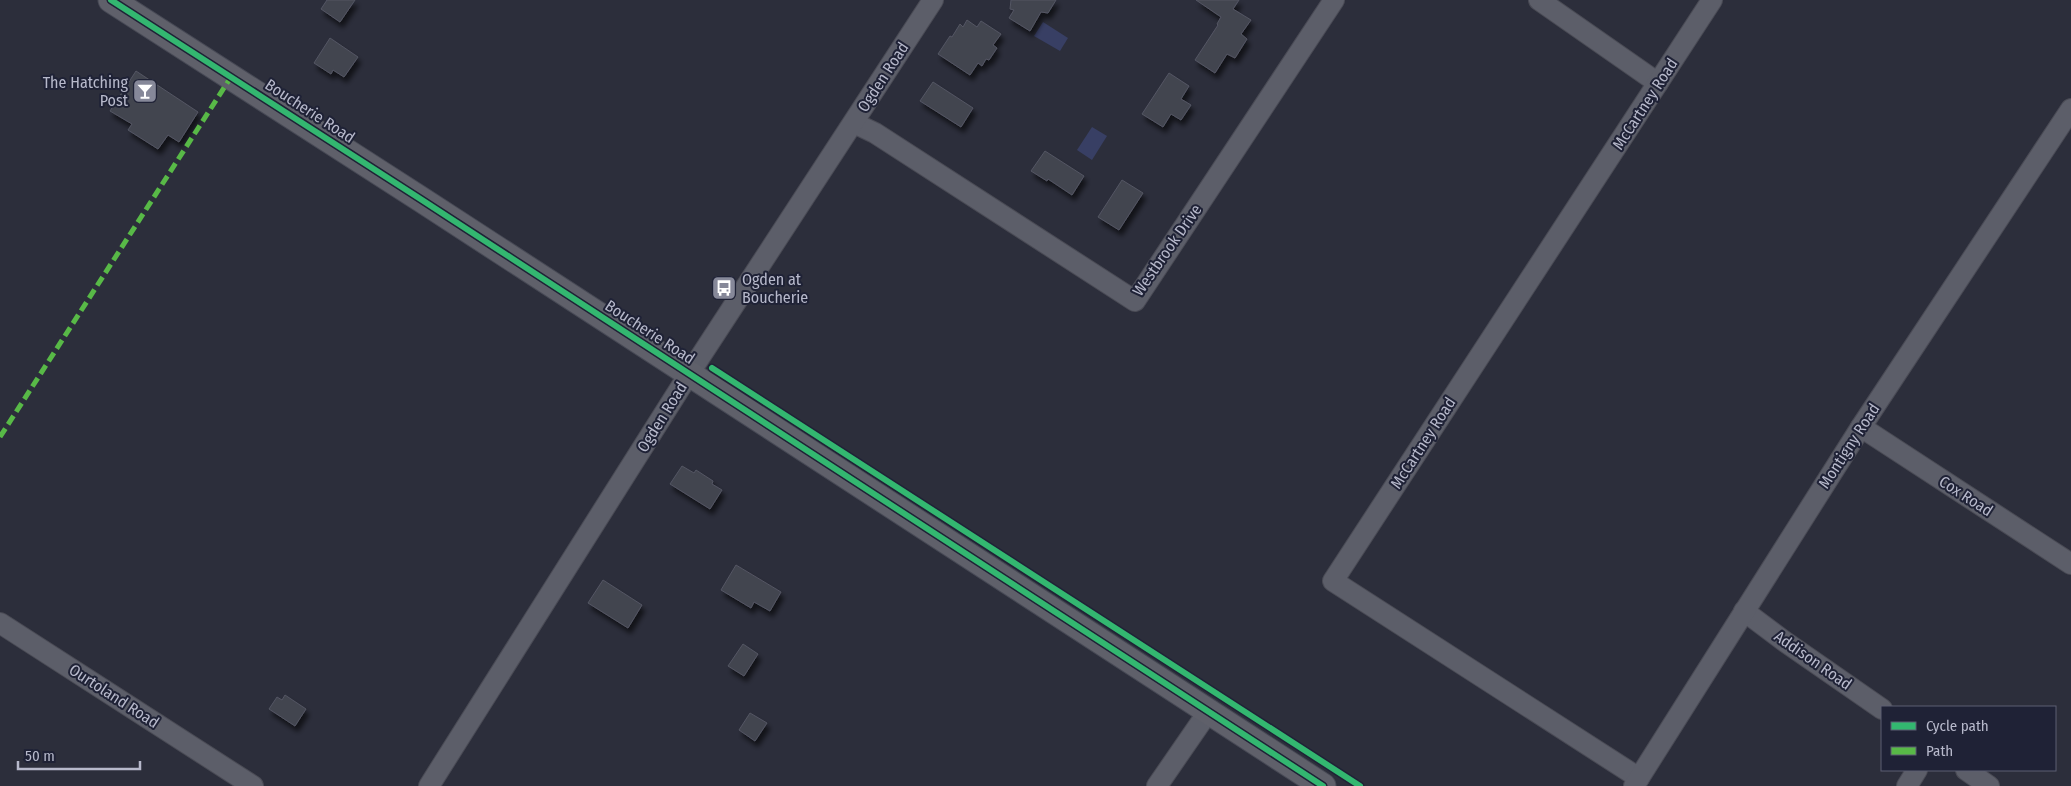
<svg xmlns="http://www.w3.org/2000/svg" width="2071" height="786" viewBox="0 0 2071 786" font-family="'Fira Sans Condensed',sans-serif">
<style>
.water{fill:#383f64}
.building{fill:#424450;stroke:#545663;filter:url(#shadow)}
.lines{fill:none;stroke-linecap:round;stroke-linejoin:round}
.minor-casing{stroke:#4a4b55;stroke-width:22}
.major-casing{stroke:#474955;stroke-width:27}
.minor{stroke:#5c5e69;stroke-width:20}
.major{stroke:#5f606a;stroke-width:25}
.quiet{stroke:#58b947;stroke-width:5;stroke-dasharray:10 5;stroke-linecap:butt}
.cycleway-casing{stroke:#1f2236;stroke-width:9}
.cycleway{stroke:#33b770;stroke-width:6}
.labels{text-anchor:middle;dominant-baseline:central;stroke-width:4;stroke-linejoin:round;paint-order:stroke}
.street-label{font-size:16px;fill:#b7b9cb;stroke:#1f2236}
.poi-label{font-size:16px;fill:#b7b9cb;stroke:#1f2236;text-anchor:end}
</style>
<defs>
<filter id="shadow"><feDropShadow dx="3" dy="5.5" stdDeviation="2.5" flood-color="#0009"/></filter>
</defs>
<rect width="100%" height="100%" fill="#2c2e3b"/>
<g class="water">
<path d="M1043,22l25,16 -8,13 -26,-15z"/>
<path d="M1092,127l15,9 -15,24 -15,-10z"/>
</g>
<g class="building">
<path d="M327,0h28l-15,22 -19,-13z"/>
<path d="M1011,0h45l-8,13 -7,-1 -11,19 -21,-13 5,-8 -4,-1z"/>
<path d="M1196,0h43l-6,9 18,11 -10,14 6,5 -12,19 -8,-4 -12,19 -20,-13 23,-35 -1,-1 4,-7z"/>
<path d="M967,20l10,7 4,-6 20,13 -8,11 4,3 -8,12 -3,-1 -4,7 -4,-3 -8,12 -32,-21 12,-18 2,1 8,-13 3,3z"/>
<path d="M330,38l28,19 -14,20 -11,-7 -2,4 -17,-11z"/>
<path d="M136,71l62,41 -19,30 -11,-7 -10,14 -30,-19 4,-6 -22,-13z"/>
<path d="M1169,73l20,13 -8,13 10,6 -10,15 -10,-6 -8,13 -21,-13z"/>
<path d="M933,82l40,26 -12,19 -41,-26z"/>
<path d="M1045,151l39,25 -12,19 -24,-16 -1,2 -16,-10z"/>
<path d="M1122,180l21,13 -24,37 -21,-13z"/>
<path d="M682,466l12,7 2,-3 17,11 -1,3 10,6 -12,19 -40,-25z"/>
<path d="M736,565l45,27 -11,19 -16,-9 -3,6 -30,-18z"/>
<path d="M603,580l39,25 -14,23 -40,-25z"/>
<path d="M743,644l15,10 -14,22 -16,-10z"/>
<path d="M285,695l21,14 -11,17 -26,-17 8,-12 5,3z"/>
<path d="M750,713l17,10 -12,18 -16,-11z"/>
</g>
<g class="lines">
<defs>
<g id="minor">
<path d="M1539,0l119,83"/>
<path d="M854,123l21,10 260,168 199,-301"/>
<path d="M1861,427l210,137"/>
<path d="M1744,611l40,30 98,68"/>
<path d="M0,623l253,163"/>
<path d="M1966,770l23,16"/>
<path d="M1639,778l-306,-197 379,-581"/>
<path d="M429,786l260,-412 244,-374"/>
<path d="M1157,786l51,-74"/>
<path d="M1634,786l227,-359 210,-318"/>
<path d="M1907,786l10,-16"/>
</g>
<path id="major" d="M111,0l311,200 901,586"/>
</defs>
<use href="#minor" class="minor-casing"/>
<use href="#major" class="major-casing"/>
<use href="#minor" class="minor"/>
<use href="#major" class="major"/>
<path class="quiet" d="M0,437l231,-360"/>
<defs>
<g id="cycleway">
<path d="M111,0l311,200 901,586"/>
<path d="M712,368l648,418"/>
</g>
</defs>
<use href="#cycleway" class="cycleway-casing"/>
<use href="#cycleway" class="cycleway"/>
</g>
<defs>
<symbol id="bar-square" viewBox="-11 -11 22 22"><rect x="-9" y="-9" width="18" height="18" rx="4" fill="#868899" stroke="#1f2236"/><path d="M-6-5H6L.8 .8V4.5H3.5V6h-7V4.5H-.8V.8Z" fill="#fff"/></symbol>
<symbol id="bus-square" viewBox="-11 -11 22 22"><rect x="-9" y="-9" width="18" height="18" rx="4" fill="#868899" stroke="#1f2236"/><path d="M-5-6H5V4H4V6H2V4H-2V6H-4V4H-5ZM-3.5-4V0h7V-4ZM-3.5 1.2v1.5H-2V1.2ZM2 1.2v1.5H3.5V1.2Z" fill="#fff"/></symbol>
</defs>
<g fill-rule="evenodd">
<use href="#bar-square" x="131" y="77" width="28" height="28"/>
<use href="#bus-square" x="710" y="274" width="28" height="28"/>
</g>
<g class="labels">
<g class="street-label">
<text transform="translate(883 77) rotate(-57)">Ogden Road</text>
<text transform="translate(1645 104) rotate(-57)">McCartney Road</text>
<text transform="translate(310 111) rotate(33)">Boucherie Road</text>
<text transform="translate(1167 250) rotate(-55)">Westbrook Drive</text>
<text transform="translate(650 332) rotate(33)">Boucherie Road</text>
<text transform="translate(662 417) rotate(-58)">Ogden Road</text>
<text transform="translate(1423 443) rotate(-57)">McCartney Road</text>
<text transform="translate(1849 446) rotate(-57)">Montigny Road</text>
<text transform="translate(1966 496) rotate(33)">Cox Road</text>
<text transform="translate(1813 660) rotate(35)">Addison Road</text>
<text transform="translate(114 696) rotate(33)">Ourtoland Road</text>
</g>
<g class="poi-label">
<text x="128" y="82">The Hatching<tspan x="128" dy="18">Post</tspan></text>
<text x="742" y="279" text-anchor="start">Ogden at<tspan x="742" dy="18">Boucherie</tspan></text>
</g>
</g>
<rect x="1881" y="706" width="175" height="65" fill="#1f2236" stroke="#5c5e72"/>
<rect x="1891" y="722" width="25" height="8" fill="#33b770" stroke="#5c5e72"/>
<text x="1926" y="731" font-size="15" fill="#b7b9cb">Cycle path</text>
<rect x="1891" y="747" width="25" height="8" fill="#58b947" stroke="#5c5e72"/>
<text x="1926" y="756" font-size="15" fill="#b7b9cb">Path</text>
<path d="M18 761v8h122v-8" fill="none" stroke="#b7b9cb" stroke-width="2.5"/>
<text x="25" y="761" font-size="15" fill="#b7b9cb" stroke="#1f2236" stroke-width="4" paint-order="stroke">50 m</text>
</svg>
